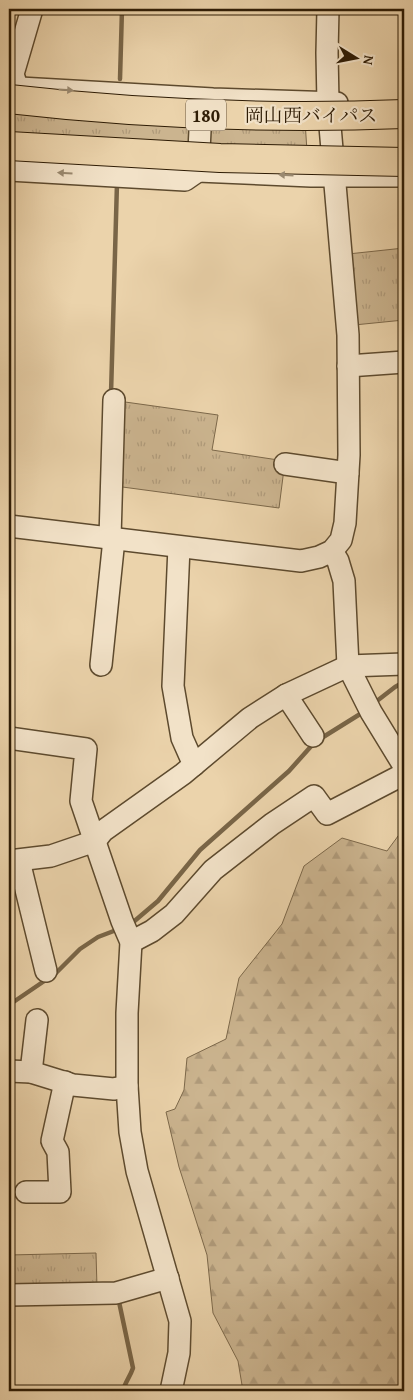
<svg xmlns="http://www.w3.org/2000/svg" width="413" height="1400" viewBox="0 0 413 1400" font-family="'Gentium Book Plus','Noto Serif JP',serif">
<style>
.grass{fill:url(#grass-tufts);stroke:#7c684a}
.forest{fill:url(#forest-firs);stroke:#7c684a}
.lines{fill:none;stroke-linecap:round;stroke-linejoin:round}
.stream{stroke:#796547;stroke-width:4.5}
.minor-casing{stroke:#5d4a2e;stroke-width:24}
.minor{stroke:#f2e2c8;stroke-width:21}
.rail-casing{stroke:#2e1c05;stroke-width:5.5}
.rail{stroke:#f2e2c8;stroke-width:4;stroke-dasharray:11;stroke-linecap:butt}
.highway-bridge-casing{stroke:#2e1c05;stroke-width:30;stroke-linecap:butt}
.highway-bridge{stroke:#ebd3ab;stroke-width:28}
.oneway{fill:#9a8970}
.labels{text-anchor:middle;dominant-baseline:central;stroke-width:4.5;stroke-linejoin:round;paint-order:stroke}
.shield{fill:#f2e2c8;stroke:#695740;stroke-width:1}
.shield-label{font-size:18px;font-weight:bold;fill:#2e1c05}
.street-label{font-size:19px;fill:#2e1c05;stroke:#f2e2c8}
</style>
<defs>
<pattern id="grass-tufts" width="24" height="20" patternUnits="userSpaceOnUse" patternTransform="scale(1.25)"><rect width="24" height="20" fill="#cbb48f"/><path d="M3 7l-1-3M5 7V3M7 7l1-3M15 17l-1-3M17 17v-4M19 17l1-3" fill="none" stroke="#af9a7a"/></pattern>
<pattern id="forest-firs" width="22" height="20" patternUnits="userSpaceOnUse" patternTransform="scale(1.25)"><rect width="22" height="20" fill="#cbb48f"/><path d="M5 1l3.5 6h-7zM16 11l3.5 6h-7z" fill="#af9a7a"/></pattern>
</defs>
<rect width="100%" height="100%" fill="#ebd3ab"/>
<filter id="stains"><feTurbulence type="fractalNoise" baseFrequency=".004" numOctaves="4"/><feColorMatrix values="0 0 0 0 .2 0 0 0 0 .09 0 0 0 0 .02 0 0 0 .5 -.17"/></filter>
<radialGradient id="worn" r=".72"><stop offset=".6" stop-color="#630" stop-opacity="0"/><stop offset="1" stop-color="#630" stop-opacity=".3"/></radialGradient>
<g class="grass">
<path d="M16,97l183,5 -11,61 -179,-8v-31z"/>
<path d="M304,105l4,62h-104l4,-56z"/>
<path d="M404,248v72l-50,5 -6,-71z"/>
<path d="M118,401l100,14 -6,35 73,11 -6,47 -164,-22z"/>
<path d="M96,1253l1,34 -88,2v-34z"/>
</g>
<path class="forest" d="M404,828v563h-161l-5,-30 -25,-48 -6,-58 -28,-88 -13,-55 9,-3 9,-19 3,-32 39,-19 13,-61 43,-54 22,-58 38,-28 45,13z"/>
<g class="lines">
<g class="stream">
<path d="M120,79l2,-70"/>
<path d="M111,394l6,-211"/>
<path d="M373,704l22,-17 9,-5"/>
<path d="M320,739l45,-28"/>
<path d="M131,924l27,-23 42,-51 89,-79 25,-28"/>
<path d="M9,1005l47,-32 24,-24 18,-12 21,-8"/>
<path d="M118,1297l15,71c-3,9 -8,14 -10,23"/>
</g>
<defs>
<g id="minor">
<path d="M17,87l-4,-13 19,-65"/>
<path d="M20,88l193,11 124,4"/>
<path d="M170,166l28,5 113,5h93"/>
<path d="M9,170l176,10 13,-9 3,-61 8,-7"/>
<path d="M348,366l56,-4"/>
<path d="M285,464l63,9"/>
<path d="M9,526l292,35 18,-4 13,-6 9,-11 4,-17 4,-68 -1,-120 -20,-232 -1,-50 1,-44"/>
<path d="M110,538l4,-138"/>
<path d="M179,547l-6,139 9,52 12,27"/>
<path d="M332,551l6,10 6,20 4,85 23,46 33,54"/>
<path d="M101,665l13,-126"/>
<path d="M286,695l27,41"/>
<path d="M9,738l77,11 -5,52 41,120 9,21 -4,71v73l3,46 7,39 43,150 -1,32 -8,38"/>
<path d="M9,861l42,-5 44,-15 8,-10 80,-57 67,-56 36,-23 62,-29 56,-2"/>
<path d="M19,861l27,110"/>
<path d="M131,942l21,-11 22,-17 39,-44 59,-46 42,-28 13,18 77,-40"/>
<path d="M9,1071l22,1 42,13 41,4 13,-3"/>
<path d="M31,1072l6,-52"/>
<path d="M26,1192h34l-2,-40 -6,-11 13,-59"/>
<path d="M9,1295l107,-2 52,-15"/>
</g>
</defs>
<use href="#minor" class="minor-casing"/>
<use href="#minor" class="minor"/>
<defs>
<path id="rail" d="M9,23l4,-14"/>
</defs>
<use href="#rail" class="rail-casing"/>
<use href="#rail" class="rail"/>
<defs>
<g id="highway-bridge">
<path d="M9,99c131,15 263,20 395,15"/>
<path d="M9,146l211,12 184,4"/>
</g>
</defs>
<use href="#highway-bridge" class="highway-bridge-casing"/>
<use href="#highway-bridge" class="highway-bridge"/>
</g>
<defs><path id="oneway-solid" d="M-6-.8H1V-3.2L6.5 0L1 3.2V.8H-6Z" transform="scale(1.25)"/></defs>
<g class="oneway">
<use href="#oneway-solid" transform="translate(66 90) rotate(3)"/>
<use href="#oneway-solid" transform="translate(65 173) rotate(-177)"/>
<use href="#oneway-solid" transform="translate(286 175) rotate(-177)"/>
</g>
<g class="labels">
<rect class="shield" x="186" y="99.5" width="40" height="31" rx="4"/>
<g class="shield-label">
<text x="206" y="115">180</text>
</g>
<g class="street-label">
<text x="311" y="115">岡山西バイパス</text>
</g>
</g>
<rect width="413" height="1400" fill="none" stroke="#ebd3ab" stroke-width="30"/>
<rect x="10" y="10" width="393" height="1380" fill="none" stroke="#2e1c05" stroke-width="2.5"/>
<rect x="15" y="15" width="383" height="1370" fill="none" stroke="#2e1c05"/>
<g transform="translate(356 58) rotate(100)" stroke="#f2e2c8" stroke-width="4" paint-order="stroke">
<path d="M0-4L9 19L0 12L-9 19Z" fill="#2e1c05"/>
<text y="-8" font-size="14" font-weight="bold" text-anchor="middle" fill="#2e1c05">N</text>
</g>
<rect width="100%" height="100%" filter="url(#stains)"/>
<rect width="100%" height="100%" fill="url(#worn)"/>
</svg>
